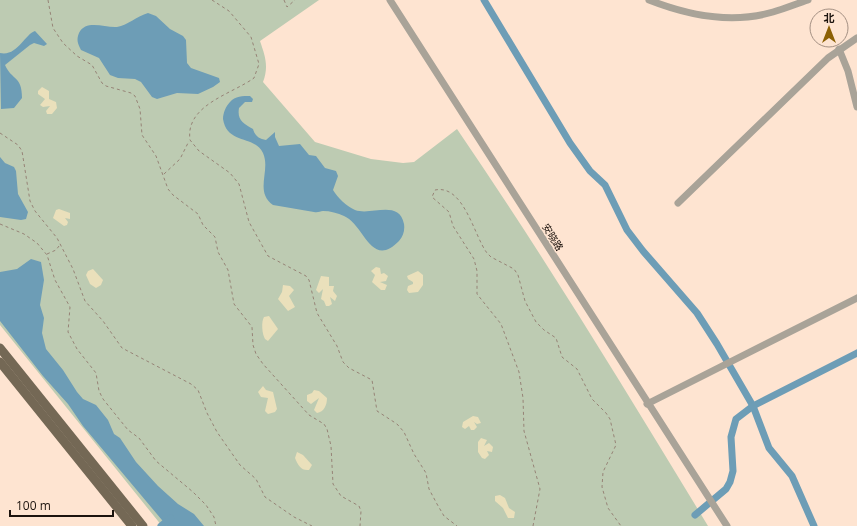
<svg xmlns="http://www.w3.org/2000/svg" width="857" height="526" viewBox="0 0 857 526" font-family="'Open Sans','Noto Sans SC',sans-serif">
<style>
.green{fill:#bdcbb2}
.sand{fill:#eae0bb}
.water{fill:#6d9db6}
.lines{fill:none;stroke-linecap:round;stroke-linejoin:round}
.canal{stroke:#6d9db6;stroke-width:7}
.path{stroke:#968376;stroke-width:1;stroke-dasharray:3 3;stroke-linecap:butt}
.minor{stroke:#a9a398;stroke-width:7}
.major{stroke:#746855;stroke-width:9}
.labels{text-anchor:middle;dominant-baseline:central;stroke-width:3;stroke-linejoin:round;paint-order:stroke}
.street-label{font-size:10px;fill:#1c130d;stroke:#fee4d1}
</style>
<rect width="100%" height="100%" fill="#fee4d1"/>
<path class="green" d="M0,0h319l-59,41c5,15 9,25 3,41l52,60 56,17 32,4 11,-1 43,-33c88,129 170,263 251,397h-546l-162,-201z"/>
<g class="sand">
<path d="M42,87l7,4v8l7,3 1,6 -5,6h-5l-1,-3 4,-5 -7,1 -3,-2 5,-6 -7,-5v-3z"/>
<path d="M59,209l11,4v6l-5,-1 3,4 -1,3 -3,1 -11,-8 3,-8z"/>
<path d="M376,267l4,1 1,6 3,-1 4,3 -2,5 -6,1 7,3 -2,5h-4l-9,-8 3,-7 -4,-4z"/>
<path d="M93,269l10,11 -2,5 -5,3 -6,-4 -4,-9 2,-4z"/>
<path d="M418,271l5,4v10l-5,7 -9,1 -2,-3 1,-4 5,-2v-2l-5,-3 -1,-3z"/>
<path d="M321,276l8,1v9h5l-1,5 4,5 -2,5 -5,-4 2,7 -3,2h-3l-2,-5 -3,-2 2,-10 -4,4 -3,-3z"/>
<path d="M283,285l7,1 4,4 -5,6 6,11 -7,4 -10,-12 4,-7z"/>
<path d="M269,316l9,13 -10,12 -3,-2c-3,-5 -4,-17 -1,-22z"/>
<path d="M263,386l3,4 7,2 4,17 -2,3 -7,2 -3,-3 3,-13 -7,-1 -3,-5z"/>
<path d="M314,390l5,1 8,7c0,7 -3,14 -10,15l-3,-3 5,-12 -8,6 -4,-3v-6l5,-2z"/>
<path d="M473,416l5,1 3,6 -4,1 -3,-2 3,5 -3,3h-3l-2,-4 -4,3 -3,-2 1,-5z"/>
<path d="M481,438l6,2 -3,6 5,-3 4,4 -1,5 -5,-1 2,4 -4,4 -3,-1 -4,-6v-10z"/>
<path d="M297,452l6,3 9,10 -3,5c-8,1 -11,-5 -14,-12z"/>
<path d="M500,495l5,3 4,10 6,4 -1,6h-6l-5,-10 -8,-7v-5z"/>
</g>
<g class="water">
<path d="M148,13l8,3 14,13 13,7 3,4 1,23 4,5 28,10 1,4 -7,5 -15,7 -21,-1 -20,6 -5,-2 -11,-15 -6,-3 -17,-1 -8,-3 -11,-17 -18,-8c-3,-6 -5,-10 -2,-17 7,-14 26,-5 38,-6 11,-2 20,-11 31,-14z"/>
<path d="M35,31l12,13 -3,2 -10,-3 -4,2 -25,20c7,16 17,10 17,33l-8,10 -13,1 -1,-56c17,4 25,-19 35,-22z"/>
<path d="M250,96l3,3 -1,3h-7l-6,6c-2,12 4,15 14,21 2,7 6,10 13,11l9,-8v5l4,9 21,-2 9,11 7,1 9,12 11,3 2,5 -5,14c5,8 13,16 22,20 16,6 44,-11 49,14 1,7 -1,12 -5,17 -28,29 -35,-17 -55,-25 -6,-3 -14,-5 -21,-5 -3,0 -5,2 -9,1 -14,-2 -27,-5 -41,-7 -19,-14 -2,-34 -10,-52 -8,-18 -36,-8 -40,-34 0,-6 3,-13 7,-17 5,-6 13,-6 20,-6z"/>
<path d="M0,157l5,6 9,4 2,4 2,23 10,18 -2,7 -5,1 -21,-3z"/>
<path d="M31,259l10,3 3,18 -4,25 4,13 -2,15 4,16 17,21 14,22 6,7 13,6 12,15 6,14 6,4 16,24 22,24 20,18 16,10 10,12h-37l-84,-100 -15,-22 -25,-28 -43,-55v-49l17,-3z"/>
</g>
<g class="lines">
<g class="canal">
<path d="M484,0l86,143 20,28 15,14 22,45 16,21 54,62 20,31 36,62 16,42 23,28 22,50"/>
<path d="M695,515l31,-26 4,-7 3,-11 -2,-34 5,-18 17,-13 104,-53"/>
<path d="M161,526l10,-8"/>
</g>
<g class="path">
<path d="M48,0l5,28 10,15 14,13 15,9 10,18 4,3 25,7 4,3 5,13 2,26 14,21 12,33 5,6 25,19 5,11 12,12 3,15 10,18 6,34 18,23 1,18 3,9 7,10 46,51 15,9 3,5 4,17 2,38 8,12 18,10 2,5 -1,15"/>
<path d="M212,0l17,11 22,26 8,27 -5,14c-22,16 -69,27 -64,62l9,11 31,22 9,11 10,38 19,34 38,20 3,4 8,33 20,33 6,16 6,6 23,12 5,31 20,13 7,8 10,22 12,19 3,16 8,15 7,12 13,10"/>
<path d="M284,0l3,7 8,-7"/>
<path d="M0,133l18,12 4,6 8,50 5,10 22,27 16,31 12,32 18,20 19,27 69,36 7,6 9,23 10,19 23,33 16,14 9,18 29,20 18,9"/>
<path d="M164,174l16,-15 9,-18"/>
<path d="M0,224l24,10 13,9 10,12 8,25 15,27 -2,25 9,17 19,24 3,18 4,8 25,31 11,8 17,23 37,31 13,13 8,12 2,9"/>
<path d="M47,254l9,-4 3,-4"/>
<path d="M533,526l7,-37 -16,-58 -1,-33 -4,-26 -18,-48 -24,-30v-23l-3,-12 -21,-33 -4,-14 -17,-15 3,-7c29,-6 39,46 52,63l4,4 23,12 4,6 7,26 11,21 8,8 12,8 6,19 15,12 15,30 14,14 4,6 6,26 -13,27 -1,15 6,21 13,18"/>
</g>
<g class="minor">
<path d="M390,0l337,526"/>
<path d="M649,0c38,15 83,24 124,12 11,-3 23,-8 35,-12"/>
<path d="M839,49l9,22 9,36"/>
<path d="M678,203l150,-145 29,-20"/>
<path d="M647,404l210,-106"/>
</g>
<g class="major">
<path d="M0,348l143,178"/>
<path d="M0,362l132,164"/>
</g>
</g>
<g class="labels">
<g class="street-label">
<text transform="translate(553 237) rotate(58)">安晓路</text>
</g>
</g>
<g transform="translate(829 28)"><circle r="19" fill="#fee4d1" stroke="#a49083"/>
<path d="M0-3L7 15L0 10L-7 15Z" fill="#8c6004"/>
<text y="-6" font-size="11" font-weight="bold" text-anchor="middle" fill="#1c130d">北</text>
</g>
<path d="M10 510v6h103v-6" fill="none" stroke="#1c130d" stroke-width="2"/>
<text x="16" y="510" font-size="12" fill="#1c130d" stroke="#fee4d1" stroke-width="3" paint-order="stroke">100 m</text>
</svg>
